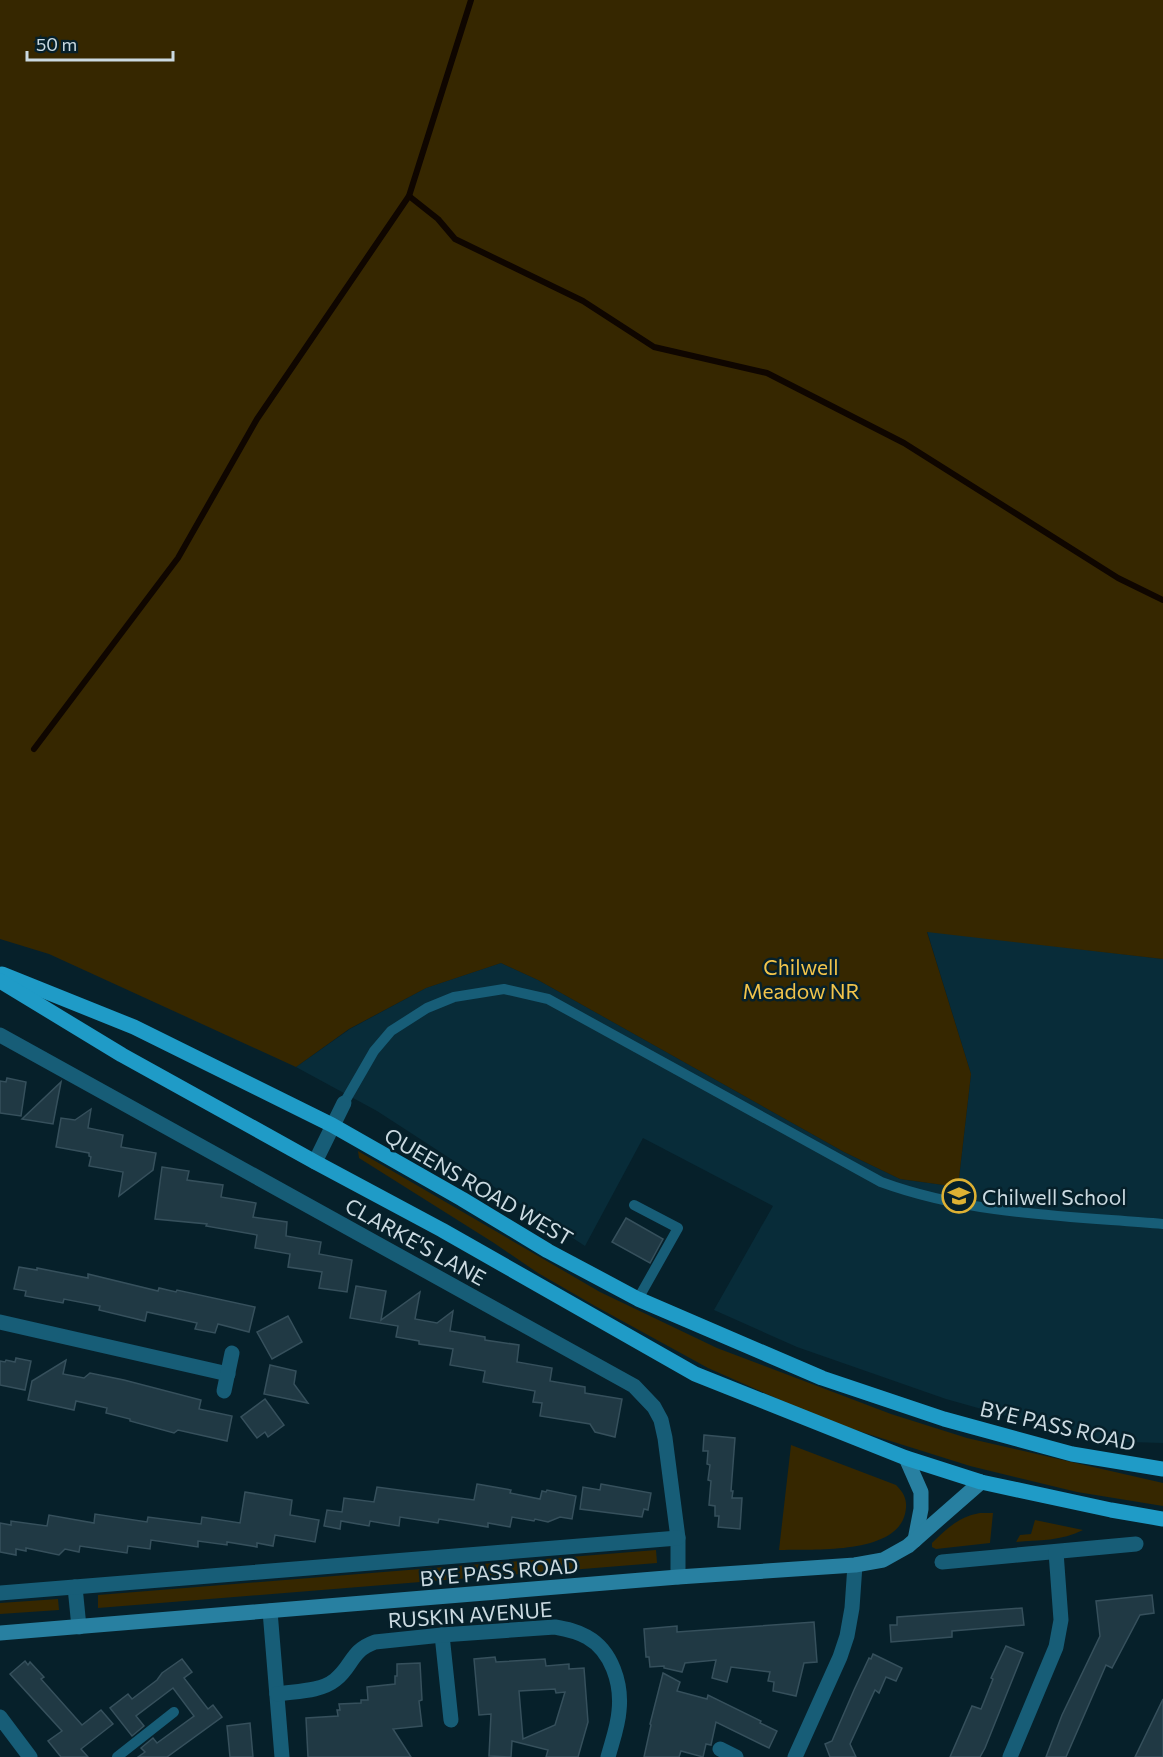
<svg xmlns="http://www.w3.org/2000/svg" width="1163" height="1757" viewBox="0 0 1163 1757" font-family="Commissioner,sans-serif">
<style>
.built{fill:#082c39}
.green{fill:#362700}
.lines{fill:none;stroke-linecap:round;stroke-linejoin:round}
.stream{stroke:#0f0600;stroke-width:6}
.building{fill:#203944;stroke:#36505c;stroke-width:1.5;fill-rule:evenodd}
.service{stroke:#175d77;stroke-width:10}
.minor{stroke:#175d77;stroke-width:15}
.secondary{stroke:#2880a1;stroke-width:15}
.primary{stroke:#1f9bc7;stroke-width:15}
.labels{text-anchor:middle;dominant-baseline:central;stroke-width:5;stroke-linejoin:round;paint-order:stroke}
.park-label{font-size:21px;fill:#f2c44b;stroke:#06202a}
.street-label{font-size:21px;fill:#cbdae1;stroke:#06202a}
.poi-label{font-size:21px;fill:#cbdae1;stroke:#06202a;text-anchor:start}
</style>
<rect width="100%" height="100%" fill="#06202a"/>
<path class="built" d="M927,931l236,28v484l-67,-2 -150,-42 -149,-52 -83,-37 59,-104 -130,-68 -58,108 -208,-135 -81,-44 54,-38 76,-41 75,-25 37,17 306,172 56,27 58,8 13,-113z"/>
<g class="green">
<path d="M0,0h1163v959l-236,-27 44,142 -13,113 -58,-8 -56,-27 -306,-172 -37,-17 -75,25 -77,41 -53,38 -247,-113 -49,-15z"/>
<path d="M358,1151l242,141 117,56 174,66 76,24 196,45v23l-86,-14 -107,-26 -140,-44 -122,-54 -113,-62 -57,-33 -44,-30 -135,-85z"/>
<path d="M791,1445l105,40c9,9 12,16 9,29 -10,41 -93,35 -126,36z"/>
<path d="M980,1513h13l-3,30 -54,6 -4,-2v-4c16,-15 26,-26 48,-30z"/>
<path d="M1035,1520l48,10c-21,11 -44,10 -67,12l4,-7 11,-1z"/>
<path d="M656,1550l1,13 -559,45v-13z"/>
<path d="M58,1599l1,11 -59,4v-11z"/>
</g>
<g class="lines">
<g class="stream">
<path d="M409,196l29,23 17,20 128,62 71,46 113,26 137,70 214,135 45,22"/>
<path d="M34,749l144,-191 79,-139 152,-223 62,-196"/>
</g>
</g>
<g class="building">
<path d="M7,1078l19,4 -5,34 -21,-3v-32l6,1z"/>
<path d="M61,1082l-8,42 -31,-5z"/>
<path d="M91,1109l-3,19 35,7 -2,12 35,6 -3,17 -34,26 4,-24 -34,-6 2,-9 -2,-1v-3l-33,-6 5,-29 14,2z"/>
<path d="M162,1167l27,4 -2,9 36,5 -2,12 35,6 -3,14 34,5 -1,14 35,6 -2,12 33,6 -5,32 -28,-4 3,-16 -34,-5 2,-13 -35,-6 2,-13 -51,-9 1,-2 -52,-5z"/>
<path d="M626,1218l37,21 -13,24 -38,-21z"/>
<path d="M19,1267l18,3v-2l51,10v-4l70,17 1,-3 17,4 1,-2 78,17 -6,25 -31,-8 -3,9 -20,-4 2,-6 -50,-11 -2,9 -46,-11 1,-4 -36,-7 -1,4 -38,-7 1,-5 -12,-2z"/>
<path d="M356,1286l30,5 -5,29 39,-28 -5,27 22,4 16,-12 -3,20 35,6v3l34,5 -2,17 35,6 -2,13 35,6v6l37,6 -7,38 -20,-5 -5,-8 -50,-8 2,-13 -9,-1 2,-11 -52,-9 2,-11 -35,-6 3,-16 -34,-5v-3l-23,-4 2,-11 -48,-8z"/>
<path d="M288,1316l14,26 -30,17 -15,-27z"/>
<path d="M16,1358l15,3 -6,29 -25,-5v-24l5,1 1,-2 9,2z"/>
<path d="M66,1360l-3,14 21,4 6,-5 34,7 77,20 -2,9 33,7 -5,25 -49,-11 -4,3 -44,-12v-2l-24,-6 1,-5 -31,-7 -2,9 -46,-10 4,-19z"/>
<path d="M270,1365l26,6 -2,13 14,19 -44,-9z"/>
<path d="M265,1399l19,26 -16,12 -3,-5 -8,6 -16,-21z"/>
<path d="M704,1435l31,3 -4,53h2l-1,7h10l-2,31 -22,-2 1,-11h-4v-10l-6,-1 2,-24 -3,-1 2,-15 -3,-1 1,-13h-5z"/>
<path d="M477,1484l34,6 -1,3 30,6 2,-8 4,1 1,-2 29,6 -4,23 -12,-2 -12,5 -13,-3 -1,2 -22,-4 -2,10 -22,-4v4l-49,-8 -1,4 -38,-6 -1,9 -29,-5 -1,5 -28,-5 -1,8 -16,-3 3,-16 15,2 2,-14 30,4 3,-15 97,13z"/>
<path d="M601,1484l50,9 -3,17 -4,-1 -2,8 -62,-8 3,-22 17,3z"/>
<path d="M245,1492l47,8 -2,15 29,5 -4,22 -40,-7 -2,11 -16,-3v4l-30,-5v3l-29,-4v6l-47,-7 -1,9 -22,-3 -1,7 -47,-7 -1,6 -14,-3 -6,6 -33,-7v3l-10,-2v6l-16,-3v-29l11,2v-4l36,5 2,-11 45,8 1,-9 52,8 1,-5 53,7 1,-7 38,6z"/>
<path d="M1152,1595l2,18 -14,2 -28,53 -6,-3 -40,92h-20l16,-42 38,-79 -4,-35z"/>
<path d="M1022,1608l2,17 -72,6v6l-61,5 -1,-17h7v-8z"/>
<path d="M814,1622l3,40 -13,1 -8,33 -23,-5 1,-9 -6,-1 2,-9 -39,-5 -4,15 -15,-4 4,-18 -31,3 -3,9 -18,-4v-2l-14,1 -1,-10h-3l-2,-28 33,-3v6z"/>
<path d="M1006,1646l17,7 -38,95 -5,9h-30l22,-51 9,3 12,-30 -2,-1z"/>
<path d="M873,1654l29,14 -6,13 -10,-4 -7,16 -4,-3 -25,54 6,13h-26l-5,-13 7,-3 22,-51 15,-32 2,1z"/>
<path d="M495,1657l1,5 49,-3 1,7 23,-2v5l15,-1 4,54 -10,35h-32l2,-7 -36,-9 -1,16 -22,-1 2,-42 -12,1 -5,-56zM555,1689l1,4 9,-1 -10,33 -32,14 -4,-48z"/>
<path d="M182,1659l10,13 -8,6 24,31 5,-4 9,12 -55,40h-29l7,-5 -4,-4 12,-10 4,5 37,-27 -21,-28 -37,28 8,10 -12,10 -22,-28 18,-14 4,5 25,-19 5,-7z"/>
<path d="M25,1661l3,4 2,-3 14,15 -3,2 41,46 19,-15 12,14 -32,25 7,8h-27l-13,-16 14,-10 -52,-57z"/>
<path d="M420,1663l2,37 -3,1 3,25 -29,3 18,28h-103l-2,-39 32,-2 -1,-6h3l-1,-6 22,-1v-3h7l-1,-13 28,-3v-8h2v-12z"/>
<path d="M663,1673l17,9 -3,9 30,8 1,-4 53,26 -1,2 17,8 -8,17 -53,-26 -5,23 -5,-1 -3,13 -22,-6 -2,6h-35l7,-32 -1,-1z"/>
<path d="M1163,1699v58h-28z"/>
<path d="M250,1723l3,34h-23l-3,-31z"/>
</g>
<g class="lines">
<g class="service">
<path d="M344,1103l30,-52 17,-20 36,-23 27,-11 50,-8 44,10 333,183c90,33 188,34 282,42"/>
<path d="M634,1205l44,23 -40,71"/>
<path d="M117,1757l57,-45"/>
</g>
<g class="minor">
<path d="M0,1035l634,351 20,21 7,13 4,18 13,100v39"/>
<path d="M315,1162l29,-59"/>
<path d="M0,1322l228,52"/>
<path d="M224,1391l8,-38"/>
<path d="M942,1562l194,-18"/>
<path d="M75,1587l4,40"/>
<path d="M0,1593l678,-55"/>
<path d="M270,1611l12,146"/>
<path d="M442,1635l9,85"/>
<path d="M277,1694c18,-3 43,-2 58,-14 18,-14 15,-29 40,-38l67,-7 113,-8c11,2 22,4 32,10 25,14 35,47 32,74 -1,15 -7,31 -11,46"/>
<path d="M0,1717l30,40"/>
<path d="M720,1749l16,8"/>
<path d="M795,1757l45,-100 7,-21 5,-28 3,-43"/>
<path d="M1010,1757l46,-110 5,-27 -5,-68"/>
</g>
<g class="secondary">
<path d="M906,1458l15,34v17l-6,31"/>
<path d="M0,1633l678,-56 177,-12 28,-5 25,-14 73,-64"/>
</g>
<g class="primary">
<path d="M2,974l132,53 198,98 130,74 86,52 90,48 184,79 122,41 128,35 91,15"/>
<path d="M0,981l122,74 193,107 127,68 253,144 211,84 75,24 130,28 52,9"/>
</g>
</g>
<defs>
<symbol id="school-ring" viewBox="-11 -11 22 22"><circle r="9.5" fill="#06202a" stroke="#deb133" stroke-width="1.5"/><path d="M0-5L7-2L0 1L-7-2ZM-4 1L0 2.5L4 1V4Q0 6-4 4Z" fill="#deb133"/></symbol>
</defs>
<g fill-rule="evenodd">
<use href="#school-ring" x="940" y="1177" width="38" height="38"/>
</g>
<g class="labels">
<g class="park-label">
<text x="801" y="966">Chilwell<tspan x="801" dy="24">Meadow NR</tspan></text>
</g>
<g class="street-label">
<text transform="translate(479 1186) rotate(30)">QUEENS ROAD WEST</text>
<text transform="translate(416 1241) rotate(29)">CLARKE'S LANE</text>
<text transform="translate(1058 1425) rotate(13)">BYE PASS ROAD</text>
<text transform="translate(499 1571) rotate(-5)">BYE PASS ROAD</text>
<text transform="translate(470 1614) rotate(-4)">RUSKIN AVENUE</text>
</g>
<g class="poi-label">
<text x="982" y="1196">Chilwell School</text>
</g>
</g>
<path d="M27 51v9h146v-9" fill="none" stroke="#cbdae1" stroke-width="3"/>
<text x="36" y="51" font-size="18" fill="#cbdae1" stroke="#06202a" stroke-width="4.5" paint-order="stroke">50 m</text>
</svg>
